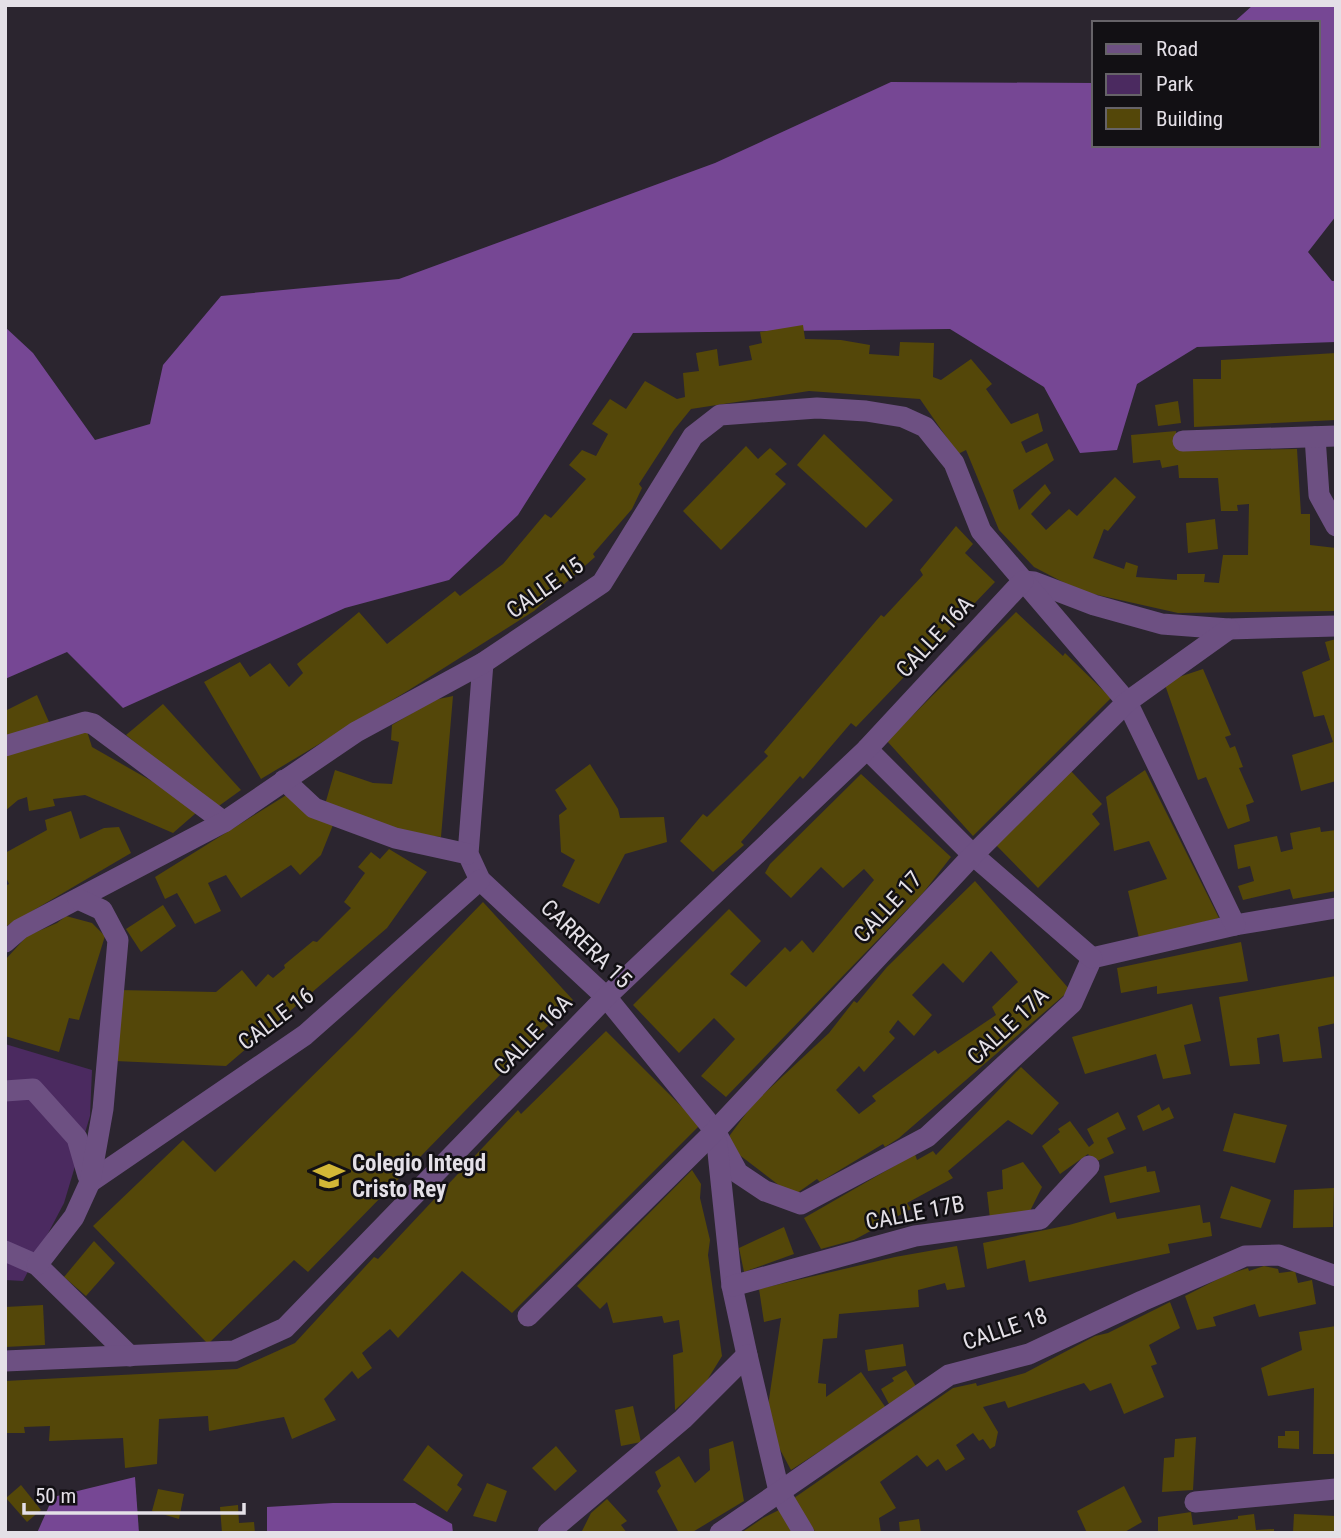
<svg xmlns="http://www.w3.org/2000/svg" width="1341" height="1538" viewBox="0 0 1341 1538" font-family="'Roboto Condensed',sans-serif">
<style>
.green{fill:#4b2a60}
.forest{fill:#764794}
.building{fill:#544709;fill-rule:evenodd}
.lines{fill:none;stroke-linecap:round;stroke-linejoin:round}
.minor{stroke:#6d5082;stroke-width:21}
.labels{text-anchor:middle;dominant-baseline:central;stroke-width:5;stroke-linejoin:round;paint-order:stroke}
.street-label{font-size:23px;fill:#e4e0e7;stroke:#121014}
.poi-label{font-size:23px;font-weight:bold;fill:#e4e0e7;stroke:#121014;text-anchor:start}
</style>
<rect width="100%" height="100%" fill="#2b252f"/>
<path class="green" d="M5,1044l87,26 -2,46 -26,87 -41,78 -18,-1z"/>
<g class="forest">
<path d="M1253,5h83v211l-28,36 24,29h4v61l-139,5 -60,37 -20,66 -37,3 -36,-66 -94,-58 -317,4 -115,182 -69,65 -104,28 -222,100 -56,-56 -62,27v-352l28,26 62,87 55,-16 13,-59 58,-69 178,-17 316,-116 176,-81 203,1v62h224v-122h-85z"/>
<path d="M135,1477l4,56h-102l16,-36z"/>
<path d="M333,1503h82l37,21 1,9h-186v-26z"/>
</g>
<g class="building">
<path d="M803,325l2,14 36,1 29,5 -1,9 30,2 1,-14 34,1 -1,34 8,3 30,-21 21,25 -6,5 25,35 27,-11 5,18 -22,11 5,11 21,-10 7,17 -41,30 6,20 26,-26 6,9 -20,21 15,16 23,-21 8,7 38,-39 21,20 -28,34 -4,-2 -11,29 31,11 2,-7 12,4 -2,11 41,3v-6h28l-1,8 15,1 4,-28h25l1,-51 -12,1 1,6h-17l-3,-33h-39l-1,-13 -16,3 -2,-8 -27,3 -2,-28 45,-4 3,20 118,-2 4,65h9v31l26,3v63l-158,2 -98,-22 -46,-24 -35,-37 -33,-80 -8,4 -38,-55 -111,-8 -118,18 -17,21 -35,54 3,4 -10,21 -39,45 2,3 -61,54 -125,79 -148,89 -57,-97 36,-20 10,15 20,-14 19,24 14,-14 -6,-9 62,-52 28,32 68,-53 5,5 43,-32 42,-50 6,4 35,-39 -17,-14 13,-15 14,6 12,-22 -16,-10 18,-25 16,10 19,-28 32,18 8,-2 -2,-24 16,-2 -3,-18 21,-4 2,17 33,-6 -3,-14 13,-3 -2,-11z"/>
<path d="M1336,353v67l-142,7 -1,-48h28v-19z"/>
<path d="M1178,401l3,22 -23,3 -3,-21z"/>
<path d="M824,434l69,66 -27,28 -69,-63z"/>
<path d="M746,446l12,13 12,-11 17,16 -12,10 11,10 -65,66 -38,-39z"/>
<path d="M1215,519l3,30 -30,4 -2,-30z"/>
<path d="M956,526l17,18 -8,9 30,29 -139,145 -5,-4 -48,56 -3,-3 -59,66 3,3 -31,27 -33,-31 23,-27 4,3 61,-61 -4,-4 117,-137 3,2 39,-42 -3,-5z"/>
<path d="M1016,612l47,44 2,-3 46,45 -138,138 -86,-95z"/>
<path d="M1336,639v142l-35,10 -9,-36 41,-13 -9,-27 -10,2 -12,-45 28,-12 -5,-18z"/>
<path d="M1203,669l28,66 -6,2 5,11 5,-2 8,21 -4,1 15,34 -8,3 4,16 -22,8 -22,-52 -8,3 -34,-98z"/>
<path d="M37,695l12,27 -44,19v-30z"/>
<path d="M453,696l-12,141 -50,-6 -67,-23 11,-38 38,13 19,1 7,-42 -8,-2 1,-15 42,-25z"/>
<path d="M163,704l78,86 -25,18 -90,-73z"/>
<path d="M86,728l6,19 63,36 41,30 -23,20 -88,-38 -32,4 2,7 -26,5 -2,-14 -9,3 -13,11v-58z"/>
<path d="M590,764l28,45 2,9 44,-1 3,25 -42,12 -26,50 -37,-18 13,-26 -14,-8 -2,-37 8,-6 -12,-19z"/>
<path d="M1145,770l74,148 -80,20 -11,-47 39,-12 -18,-38 -35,10 -8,-54z"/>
<path d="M1071,771l31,33 -10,10 8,10 -62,64 -42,-43z"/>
<path d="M861,774l90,83 -28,36 -197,204 -25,-21 34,-37 -21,-21 -35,35 -46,-48 96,-96 32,32 -31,33 16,13 39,-40 5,5 12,-12 11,13 61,-73 -10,-11 -21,19 -22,-21 -30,31 -26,-25 5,-9z"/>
<path d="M288,794l45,31 -12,30 -21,20 -9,-10 -50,33 -15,-23 -18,8 13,28 -26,13 -18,-31 -12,6 -10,-22z"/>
<path d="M71,811l9,28 24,-11 15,-1 12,26 -126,74v-41l4,-2 -4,-9v-22l42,-23 -2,-10z"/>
<path d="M1320,827l1,5 15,-2v61l-43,8 -3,-10 -47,11 -5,-14 16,-5 -4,-15 -12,3 -4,-24 43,-9 4,16 12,-3 -3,-16z"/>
<path d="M389,849l38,23 -40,56 -161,138 -111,-5 3,-71 98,2 26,-22 14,17 12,-13 5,4 12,-10 -1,-3 29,-24 4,1 34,-34 -7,-6 21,-29 -7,-6 13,-15 9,7z"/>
<path d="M975,881l95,109 -171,148 -14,9 -2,-3 -63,38 -3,-3 -24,17 -64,-49 1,-12 23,-31 76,-71 25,-32 3,2 30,-36zM991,951l27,31 -26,25 4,8 -58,39 -3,-4 -63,46 4,5 -17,13 -23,-24 23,-24 5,6 31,-34 -6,-6 9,-12 16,16 18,-21 -20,-20 31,-32 20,20z"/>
<path d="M483,902l90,98 -265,272 -14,-12 -86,84 -115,-118 90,-86 32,32 140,-138z"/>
<path d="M163,905l13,21 -35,26 -15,-23z"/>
<path d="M66,916l26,7 13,13 -26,84 -10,-2 -10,34 -54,-16v-76l22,-24 30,-13z"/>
<path d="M1241,942l7,39 -91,13v-8l-36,7 -4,-25z"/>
<path d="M1336,976v47l-18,4 4,31 -39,4 -4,-28 -22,4 3,26 -30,2 -11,-69z"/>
<path d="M1192,1004l9,37 -17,4 7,29 -28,5 -7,-25 -71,20 -13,-37z"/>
<path d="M606,1031l94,94 -188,188 -50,-42 -64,67 -8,-9 -28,24 10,15 -14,11 -6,-8 -28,28 12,21 -44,19 -8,-22 -75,14 -1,-15 -49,3 -2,45 -32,4 -2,-30 -74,3 1,-15 -26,1 1,6h-20v-52l232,-12 58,-26 79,-86 4,2 140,-149 3,4z"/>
<path d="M1021,1067l38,36 -27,32 -24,-15 -60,51 5,7 -46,25 4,6 -57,31 -33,9 -17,-31 111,-64 2,6 16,-9 3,4z"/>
<path d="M1159,1104l3,7 7,-4 5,11 -31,13 -6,-15z"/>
<path d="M1118,1112l8,17 -19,9 7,15 -19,9 -7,-8 -28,20 -18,-28 18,-14 -2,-3 12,-8 19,26 5,-4 -7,-14z"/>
<path d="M1234,1113l53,12 -12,38 -52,-12z"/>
<path d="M1023,1162l19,25 -13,26 -39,6 -3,-27 16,-3 -1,-19z"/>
<path d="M1146,1166l1,6 8,-1 5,21 -50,11 -6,-27z"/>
<path d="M692,1170l9,14 -1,14 10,42 -2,15 14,101 -16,26 -31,28 -2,-55 10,-3 -4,-32 -15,3 -2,-7 -49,7 -6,-21 -7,7 -23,-23z"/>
<path d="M1231,1186l40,14 -10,28 -41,-10z"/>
<path d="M1334,1188l-1,39 -40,1 1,-38z"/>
<path d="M1200,1205l3,18 7,-1 2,14 -44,8 2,9 -141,29 -4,-22 -38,9 -4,-26 86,-18 46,-13 2,7z"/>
<path d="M784,1227l10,27 -50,18 -5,-24z"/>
<path d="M94,1241l21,22 -29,33 -22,-19z"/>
<path d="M957,1246l8,41 -18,3 -2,-7 -27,7 1,17 -80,7 -2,24 -14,1 -5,44 8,1v13l35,-25 25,36 -95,62 -22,-41 -2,-16 14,-95 -17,4 -5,-33 136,-32z"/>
<path d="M1264,1266l14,3 1,4 16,-2 3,12 14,-3 4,24 -57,13 -4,-13 -42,13 3,9 -19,4 -12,-34 41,-21 22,-7 1,3z"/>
<path d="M1170,1302l10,26 -31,17 8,19 -6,2 13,31 -40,17 -13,-31 -21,8 -6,-8 -76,25 -3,-7 -22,6 15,25 -3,14 -5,3 -7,-10 -4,2 -6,-8 -17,12 9,14 -19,12 -8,-12 -11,8 -10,-12 -37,27 16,26 -17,10 2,15h-65l-22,-35 159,-110 23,-5 1,3 48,-13 70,-37 13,-3z"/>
<path d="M43,1305l2,40 -40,2v-40z"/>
<path d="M1336,1326l-2,76h2v52h-23l1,-66 -46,8 -7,-28 41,-18 -3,-18z"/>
<path d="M903,1344l3,22 -38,5 -3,-21z"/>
<path d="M906,1370l11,18 -28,16 -8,-15 13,-8 -2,-3z"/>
<path d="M633,1406l8,36 -20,4 -6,-36z"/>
<path d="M1285,1431h14v18l-21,-1v-12h7z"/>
<path d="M1196,1437l-3,53 -31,2 2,-34 10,-1 1,-18z"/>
<path d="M733,1441l11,60 -53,32h-12l-22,-42 4,-5 -6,-14 24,-16 16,27 15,-13 -1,-21z"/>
<path d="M428,1445l35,30 -6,10 5,4 -15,23 -44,-32z"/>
<path d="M556,1446l21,25 -22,20 -23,-23z"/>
<path d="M487,1483l20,8 -11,31 -23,-6z"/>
<path d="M21,1485l20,25 -14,12 -21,-24z"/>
<path d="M1124,1486l18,36 -19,11h-36l-10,-22z"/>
<path d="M158,1489l26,5 -5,25 -27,-8z"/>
<path d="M607,1499l20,22 -6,4 6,8h-46l10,-20z"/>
<path d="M238,1505l1,18 15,-1 1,11h-33l-2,-26z"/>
<path d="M781,1509l15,24h-55l22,-15z"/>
<path d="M1191,1512l2,13 45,-6v-3l16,-2 2,16 18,-1v4h-116v-16z"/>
<path d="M1294,1514l42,2v17h-43z"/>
<path d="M919,1519l2,14h-21l-1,-11z"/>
</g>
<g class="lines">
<g class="minor">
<path d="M1315,437l4,58 17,31"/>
<path d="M1183,441l153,-5"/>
<path d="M1023,581l11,1 60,23 68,19 67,5 107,-3"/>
<path d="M483,663l-15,191 12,26 126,117 109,134 23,42 27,18 36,13 126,-67 145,-134 20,-45 143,-33 101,-17"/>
<path d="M5,746l80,-24 8,2 131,98"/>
<path d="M867,749l106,106 119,103"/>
<path d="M284,780l30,28 81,30 73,16"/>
<path d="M5,942l15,-13 204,-107 132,-90 127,-69 119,-80 91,-147 27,-21 97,-7 49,3 37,6 22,10 29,36 27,68 146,171 108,223"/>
<path d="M5,1091l28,-2 44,49 11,38"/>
<path d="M717,1143l15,143 15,69 32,136 25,42"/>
<path d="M90,1182l215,-147 175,-155"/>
<path d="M5,1251l32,14 93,91"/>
<path d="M37,1265l37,-48 16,-35 13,-73 15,-169 -16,-30 -24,-11"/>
<path d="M732,1286l183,-50 125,-17 49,-53"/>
<path d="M528,1316l187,-185 258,-276 154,-153 102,-73"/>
<path d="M5,1361l229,-10 51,-23 321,-331 261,-248 156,-168"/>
<path d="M1195,1502l141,-13"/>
<path d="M548,1533l135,-114 64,-64"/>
<path d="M720,1533l229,-158 80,-21 113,-53 103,-45 34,-1 57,21"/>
</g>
</g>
<defs>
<symbol id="school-bare" viewBox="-9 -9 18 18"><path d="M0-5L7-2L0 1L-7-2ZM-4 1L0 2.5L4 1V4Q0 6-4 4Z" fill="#d2b736" stroke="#121014" stroke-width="2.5" paint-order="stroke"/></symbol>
</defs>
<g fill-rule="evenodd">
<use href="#school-bare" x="307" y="1154" width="44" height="44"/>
</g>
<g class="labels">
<g class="street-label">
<text transform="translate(545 588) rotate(-35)">CALLE 15</text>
<text transform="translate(935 637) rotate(-47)">CALLE 16A</text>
<text transform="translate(888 907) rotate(-47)">CALLE 17</text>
<text transform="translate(586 944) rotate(44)">CARRERA 15</text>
<text transform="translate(276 1019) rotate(-37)">CALLE 16</text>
<text transform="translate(1008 1026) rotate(-43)">CALLE 17A</text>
<text transform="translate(533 1035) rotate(-46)">CALLE 16A</text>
<text transform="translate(915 1213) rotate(-11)">CALLE 17B</text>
<text transform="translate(1005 1329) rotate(-19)">CALLE 18</text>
</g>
<g class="poi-label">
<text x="352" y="1163">Colegio Integd<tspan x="352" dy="26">Cristo Rey</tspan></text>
</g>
</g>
<rect width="1341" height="1538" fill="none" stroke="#e4e0e7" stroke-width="14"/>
<rect x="1092" y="21" width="228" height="126" fill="#121014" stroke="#666368" stroke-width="2"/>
<rect x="1106" y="44" width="35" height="10" fill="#6d5082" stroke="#666368" stroke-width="2"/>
<text x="1156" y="56" font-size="21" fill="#e4e0e7">Road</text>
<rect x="1106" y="74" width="35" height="21" fill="#4b2a60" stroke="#666368" stroke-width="2"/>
<text x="1156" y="91" font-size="21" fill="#e4e0e7">Park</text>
<rect x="1106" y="108" width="35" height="21" fill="#544709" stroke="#666368" stroke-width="2"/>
<text x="1156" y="126" font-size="21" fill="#e4e0e7">Building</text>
<path d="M24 1503v10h220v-10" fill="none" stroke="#e4e0e7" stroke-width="3.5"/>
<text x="35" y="1503" font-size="21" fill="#e4e0e7" stroke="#121014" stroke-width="5" paint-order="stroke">50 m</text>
</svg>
